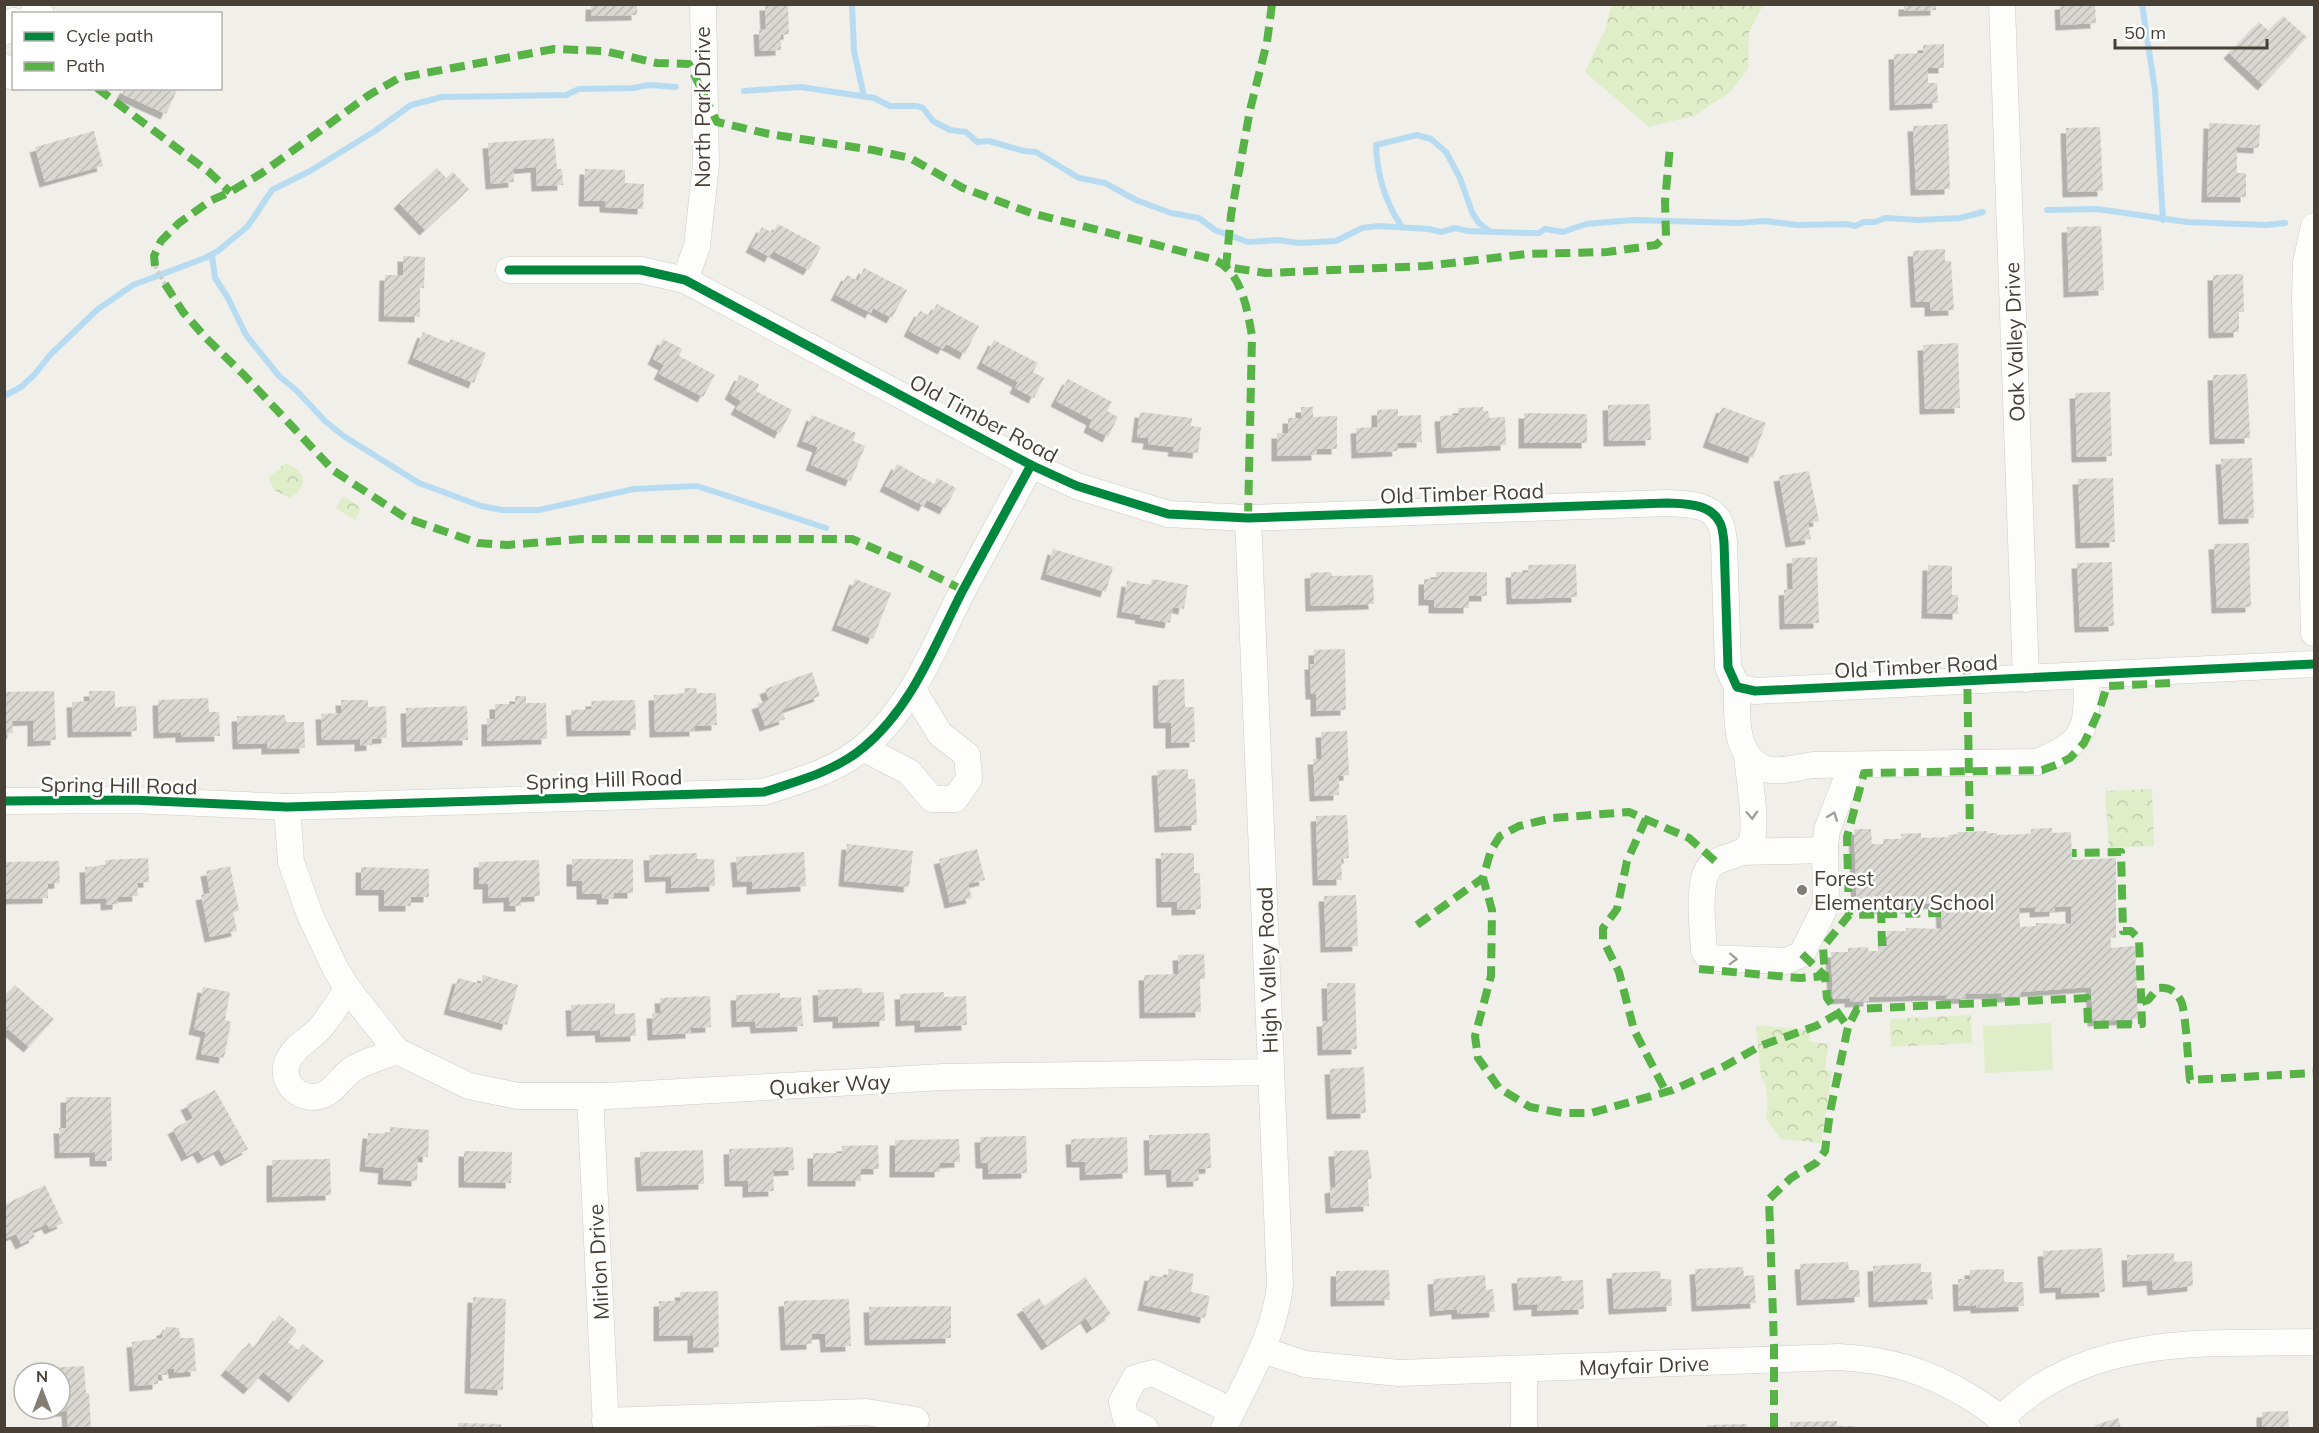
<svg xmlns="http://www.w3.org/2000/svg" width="2319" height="1433" viewBox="0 0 2319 1433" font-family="Mulish,sans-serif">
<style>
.forest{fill:url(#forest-crowns)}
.garden{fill:#dfedc8}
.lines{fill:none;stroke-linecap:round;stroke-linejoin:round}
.stream{stroke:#b7dcf2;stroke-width:6}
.building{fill:url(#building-hatch);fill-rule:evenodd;filter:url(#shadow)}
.minor-casing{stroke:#ceccc7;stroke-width:27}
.path{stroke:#d1ceca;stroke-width:4;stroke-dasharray:3 3;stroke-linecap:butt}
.minor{stroke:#fdfdfc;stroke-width:26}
.quiet{stroke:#57b346;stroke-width:8;stroke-dasharray:15 8;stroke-linecap:butt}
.cycleway-casing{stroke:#fff;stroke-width:13}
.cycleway{stroke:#00873e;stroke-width:9}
.oneway{stroke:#a29e98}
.poi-dot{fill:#837d74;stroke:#fff;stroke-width:2}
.labels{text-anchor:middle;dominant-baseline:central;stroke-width:5;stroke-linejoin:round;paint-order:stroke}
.street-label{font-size:21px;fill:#484035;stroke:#fff}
.poi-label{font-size:21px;fill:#484035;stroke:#fff;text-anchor:start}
</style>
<defs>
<pattern id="forest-crowns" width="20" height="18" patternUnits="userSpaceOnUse" patternTransform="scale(1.5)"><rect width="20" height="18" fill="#dfedc8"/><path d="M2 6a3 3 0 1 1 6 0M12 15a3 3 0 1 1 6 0" fill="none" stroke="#c1ccac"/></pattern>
<pattern id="building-hatch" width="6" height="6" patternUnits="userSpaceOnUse" patternTransform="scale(1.5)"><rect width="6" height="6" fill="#dad8d2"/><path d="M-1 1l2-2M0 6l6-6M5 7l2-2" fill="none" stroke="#bdbab5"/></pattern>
<filter id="shadow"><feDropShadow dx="-5.5" dy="5.5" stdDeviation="0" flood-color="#0004"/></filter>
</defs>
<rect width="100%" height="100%" fill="#f0efea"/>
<g class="forest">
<path d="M1611,5v-1l152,1 -14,27 -1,37 -17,22 -35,24 -47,12 -64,-55 21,-44z"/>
<path d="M286,463c20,9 24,22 4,35l-16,-8 -5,-13z"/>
<path d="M343,496l18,12 -6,12 -19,-12z"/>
<path d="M2152,789l2,57 -45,2 -4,-57z"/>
<path d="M1971,1015l1,28 -81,4 -1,-28z"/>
<path d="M1756,1025l54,5 -1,11 19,3 -3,26 7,1 -11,72 -40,-4 -15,-20 2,-15 -2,-18 -5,-9z"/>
</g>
<path class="garden" d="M2051,1023l2,47 -68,3 -2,-47z"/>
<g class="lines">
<g class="stream">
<path d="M852,4l2,47 10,46"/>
<path d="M2142,4l13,86 8,130"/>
<path d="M744,91l57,-4 73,11 16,8h27l6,2 10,13 17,9 16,2 11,10 12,-1 35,10 12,1 43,26 26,5 31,17 35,13 28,5 16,12 33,12 30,-2 21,3 37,-2 26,-13 17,-2 50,3 12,3 14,-4 13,3 59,2h12l6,-4 18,3 23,-8 47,-4 105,3 27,-2 32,4 49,-1 9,2 9,-4h11l10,-4 33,2 42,-2 23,-6"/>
<path d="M2047,210l50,-1 90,13 79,3 19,-2"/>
<path d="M1402,227c-17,-25 -25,-52 -26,-82l41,-10 14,4 15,13 14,26 12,34 6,10 11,9"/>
<path d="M212,255l3,23 13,20 18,37 33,41 18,15 28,30 20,16 74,46 62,23 21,4h37l95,-21 63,-3 129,42"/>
<path d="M4,396l17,-9 14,-13 15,-19 48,-46 35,-24 72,-27 13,-7 30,-25 24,-36 38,-19 65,-40 36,-26 31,-8 124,-2 13,-6 54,-1 16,-3 27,2"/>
</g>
</g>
<g class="building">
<path d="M591,4h46v11l-46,1z"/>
<path d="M1904,4h32v6l-32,1z"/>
<path d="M2060,4h35l1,19 -35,2z"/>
<path d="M765,5h23l1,29 -8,1v15l-21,1 -1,-22h7z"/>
<path d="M2283,16l24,21 -44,48 -34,-32 30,-31 10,9z"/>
<path d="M1944,44v24h-16v15h9l1,20 -43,2 -1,-51 29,-1v-8z"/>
<path d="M125,88h53l-12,26 -44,-20z"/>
<path d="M2209,123l51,2 -1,23 -22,-1v26h9v24h-39z"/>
<path d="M1948,124l2,65 -34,1 -3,-64z"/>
<path d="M2100,127l3,64 -35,1 -2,-64z"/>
<path d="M94,131l9,35 -58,16 -10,-35z"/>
<path d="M554,138l3,31h5l1,16 -26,1 -1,-19 -23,2 1,13 -23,2 -3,-41z"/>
<path d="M437,168l9,10 7,-6 16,17 -44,41 -26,-27z"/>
<path d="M585,169l40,1v13l19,1 -1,25 -38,-2v-6h-21z"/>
<path d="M778,224l43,23 -12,23 -36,-19 -3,6 -19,-10 11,-20 11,6z"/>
<path d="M2101,226l3,64 -35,2 -2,-65z"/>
<path d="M1945,249v12h6l3,49 -24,1v-9h-14l-3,-51z"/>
<path d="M403,256l22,1 -1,31h-4v29l-36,-1 1,-41h18z"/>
<path d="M864,268l43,22 -15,28 -19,-10 -2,5 -35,-18 11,-20 11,6z"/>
<path d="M2243,274l1,38h-5v20l-25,1 -1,-58z"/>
<path d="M937,304l42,22 -14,28 -19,-10 -3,5 -34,-18 11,-20 10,5z"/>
<path d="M423,332l26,11 2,-4 35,14 -12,30 -61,-25z"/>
<path d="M663,339l19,10 -3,7 36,19 -12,22 -44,-23 5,-9 -11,-6z"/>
<path d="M994,340l44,23 -5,9 11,6 -10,20 -19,-10 3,-6 -36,-19z"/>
<path d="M1958,343l2,65 -35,1 -2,-64z"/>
<path d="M2247,374l3,64 -35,1 -2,-64z"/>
<path d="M740,375l19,9 -3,7 36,19 -12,23 -44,-24 5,-8 -11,-7z"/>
<path d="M1068,379l44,23 -5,9 11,6 -10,20 -19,-10 3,-7 -36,-19z"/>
<path d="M2110,392l2,64 -35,1 -2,-64z"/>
<path d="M1650,404l1,36 -42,1 -1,-36z"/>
<path d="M1301,407h12v10l24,-1v33h-20v6l-40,1v-23h11v-15h13z"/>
<path d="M1483,407v4h5l1,7 16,-1 1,28 -64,3 -2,-32 19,-1 -1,-7z"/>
<path d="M1722,407l44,16 -13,35 -45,-16z"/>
<path d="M1398,409v7l23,-1 1,27 -25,1 1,8 -41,2 -1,-25 21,-1v-17z"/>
<path d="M1140,412l52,6 -1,8 10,1 -3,26 -25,-2 1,-4 -26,-3 1,-6 -12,-1z"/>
<path d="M1524,413l63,1v29h-63z"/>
<path d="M812,415l44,18 -3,8 12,5 -14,35 -40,-16 7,-18 -16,-6z"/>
<path d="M2252,458l2,60 -30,1 -3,-60z"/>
<path d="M897,464l37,20 3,-6 19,10 -11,21 -18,-9 -3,6 -39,-20z"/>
<path d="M1809,471l10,50 -11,2 3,16 -20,3 -12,-66z"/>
<path d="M2113,478l2,64 -34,1 -3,-64z"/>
<path d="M2249,543l2,64 -34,1 -3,-64z"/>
<path d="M1053,549l60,18 -7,25 -60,-18z"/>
<path d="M1817,557l2,66 -34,1 -1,-34 9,-1 -1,-31z"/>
<path d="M2112,562l2,64 -34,1 -3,-64z"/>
<path d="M1576,564l1,33 -65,2 -1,-27h18l-1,-7z"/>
<path d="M1928,565l24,1v29h6v19l-31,-1z"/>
<path d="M1331,572l1,4 41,-1 1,29 -63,2 -1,-33z"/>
<path d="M1436,572h51v24h-18v12h-35v-8h-10v-21h12z"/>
<path d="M855,579l36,14 -18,46 -36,-14z"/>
<path d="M1152,579l36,6 -4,24 -11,-2 -3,16 -30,-5 1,-3 -19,-3 5,-31 24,4z"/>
<path d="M1345,649l1,61 -30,1v-17h-5l-1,-30h4v-14z"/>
<path d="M812,672l8,24 -38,14 3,9 -20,7 -8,-22 12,-4 -4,-11z"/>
<path d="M1184,679l1,28h9l1,35 -24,1v-20h-12l-1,-43z"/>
<path d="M684,688h12l1,5h19l1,32 -22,1v5l-40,1 -1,-37 31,-1z"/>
<path d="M54,691l2,49 -23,1v-21l-21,1 1,12 -9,1v-42z"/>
<path d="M89,691h26v16l21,-1 1,25 -64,1 -1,-30 18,-1z"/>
<path d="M515,696h11v7h20l1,36 -60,2v-22h8v-15h20z"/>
<path d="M208,698l1,14h10l1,24 -39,1v-5l-22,1 -1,-33z"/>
<path d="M341,700h27v7l18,-1 1,32 -15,1v6l-12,1v-7l-38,1 -1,-26 21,-1z"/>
<path d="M635,700l1,30 -64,1 -1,-21 21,-1 -1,-8z"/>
<path d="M467,706l1,34 -61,2 -1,-34z"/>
<path d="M285,715l1,7h18l1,26 -38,1v-6l-29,1 -1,-28z"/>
<path d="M1347,731l2,44 -10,1v19l-24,1 -2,-37h9l-1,-27z"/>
<path d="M1188,769v10h7l2,46 -37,2 -3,-57z"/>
<path d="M1347,815l2,43 -8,1 1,21h-24l-2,-64z"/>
<path d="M2052,828v5l19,-1 1,28 44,-2v80l-6,-1 1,11 24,-2 3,73 -45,2 -2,-34 -70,5v4l-19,1 -1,-4 -35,1v4l-20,1v-4l-77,2v4l-19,1v-4l-17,1 -2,-47h17v-4l20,-1v4h10v-5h9v-15h19v-3l36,1 -1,-26 -17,1v3l-18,1v-4l-18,1v3h-10v-2h-21l-3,-77h17l1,15h11v-5h19l-1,-5 20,-1v5l27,-1v-2l10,-1v-2l29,-1v2h10v2l34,-1v-5zM2071,906v18l-35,-1v3l-16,1 -1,-19 16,-1v5l20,-1v-4z"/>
<path d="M847,844l66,7 -4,36 -65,-6z"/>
<path d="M977,849l8,31 -17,4 4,14 -22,5 -11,-44z"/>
<path d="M804,852l2,34 -54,3v-8l-14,1 -2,-25z"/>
<path d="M697,853v6h17l1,27 -44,2v-12l-21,1 -1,-22z"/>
<path d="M1161,853h33v20h6l1,36 -24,1v-8h-15z"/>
<path d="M148,858l1,24 -12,1 1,13 -20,1v7l-12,1v-7l-20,1 -1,-32 20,-1v-6z"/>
<path d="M572,859h61v34h-19v6h-12v-5h-20v-13h-10z"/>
<path d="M539,860l1,36 -19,1v9h-12v-9l-21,1v-14h-9v-22z"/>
<path d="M59,861l1,22 -12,1v14l-44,1v-37z"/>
<path d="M230,866l9,45 -6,1 4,19 -27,6 -9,-42 9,-2 -4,-22z"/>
<path d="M361,867l68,2v28h-18v9h-27v-16h-23z"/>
<path d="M1356,895l2,51 -32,1 -2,-51z"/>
<path d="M1204,954l1,25h-5l1,33 -56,1 -1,-38 35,-1 -1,-19z"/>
<path d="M483,975l35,10 -11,40 -58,-16 9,-31 23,6z"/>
<path d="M1327,983h28l2,66 -34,1 -1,-29h6z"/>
<path d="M15,985l39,34 -25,28 -21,-18 -4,3v-35z"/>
<path d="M203,987l27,5 -5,28 6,2 -7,36 -23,-4 5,-22 -12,-3z"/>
<path d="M862,988v5l22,-1 1,29 -47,2v-7l-19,1 -1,-27z"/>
<path d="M944,992v5l22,-1 1,29 -47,2v-7l-19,1 -1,-27z"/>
<path d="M780,993v5l21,-1 2,29 -47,2 -1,-7 -18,1 -1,-27z"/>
<path d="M710,996l1,31 -20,1v5l-38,2 -1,-22h9l-1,-15z"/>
<path d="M615,1003v11l20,-1 1,23 -35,1 -1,-7 -28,1 -1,-26z"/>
<path d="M1364,1067l2,46 -34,1 -2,-45z"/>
<path d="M215,1090l33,59 -22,12 -7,-12 -16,9 -5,-8 -11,6 -14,-27 20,-11 -7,-13z"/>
<path d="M66,1097h45l1,64h-17v-9l-35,1 -1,-25h7z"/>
<path d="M390,1127l39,3 -1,27 -10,-1 -1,25 -34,-2 1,-11 -19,-2 3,-33 22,1z"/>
<path d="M1210,1133l1,35 -13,1 1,12 -27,1 -1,-13 -21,1 -1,-35z"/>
<path d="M1026,1136l1,37 -39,1v-11h-7l-1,-26z"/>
<path d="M1127,1137l1,36 -43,2v-13h-13l-1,-23z"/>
<path d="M959,1139l1,23 -20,1v9h-45v-32z"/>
<path d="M878,1145l1,24h-18v12h-48v-28h29v-7z"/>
<path d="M793,1147l1,23 -21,1 1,20 -26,1v-11h-18l-1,-32z"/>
<path d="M703,1150l1,34 -62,2 -2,-34z"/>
<path d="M1368,1150l4,29h-4l1,27 -38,2 -1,-20 6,-1 -2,-36z"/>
<path d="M464,1151l48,1 -1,31 -47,-1z"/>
<path d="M330,1159l1,36 -59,2v-37z"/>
<path d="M45,1185l18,38 -13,6 -3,-5 -15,7 3,6 -14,7 -5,-10 -12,5v-34z"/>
<path d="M2102,1248l3,44 -44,2v-7l-16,1 -2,-37z"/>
<path d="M2174,1253v9l18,-1 1,25 -40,4 -1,-10 -24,2 -1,-27z"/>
<path d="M1848,1262l1,8h10l1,27 -58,3 -2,-36z"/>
<path d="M1921,1263v9h10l2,27 -59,3 -1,-36z"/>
<path d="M1743,1267l1,9 10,-1 2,28 -59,3 -2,-37z"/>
<path d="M1169,1269l25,5 -3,18 19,4 -5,22 -62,-13 7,-30 17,3z"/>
<path d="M2004,1269v13h19l1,24 -48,2v-3l-17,1 -1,-27h12v-9z"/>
<path d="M1389,1270l1,30 -54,1v-30z"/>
<path d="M1660,1271l1,8h10l1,27 -58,3 -2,-36z"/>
<path d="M1485,1275l1,15 7,-1 2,23 -38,2v-5l-22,2 -2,-32z"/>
<path d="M1562,1276v5l21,-1 1,29 -47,2v-7l-18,1 -2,-27z"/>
<path d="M1085,1277l26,37 -19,14 -6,-10 -39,27 -25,-36 17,-11 5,8z"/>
<path d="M718,1291l1,56 -26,1v-13l-34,1v-35h22l-1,-9z"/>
<path d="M473,1297l33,2 -3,91 -33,-2z"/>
<path d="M849,1299l2,47 -25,1 -1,-13h-13v10l-26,1 -2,-44z"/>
<path d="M951,1306v32l-81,2 -1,-33z"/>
<path d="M279,1315l18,15 -9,12 10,8 5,-6 21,17 -30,36 -31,-25 -14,17 -23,-19 23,-27 6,5z"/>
<path d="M167,1327l12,1 1,10h14l2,33 -22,2v-4h-7l1,6h-10v9l-23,2 -3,-44 30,-4v-8h3z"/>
<path d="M84,1366l2,27h3l2,35h-23l-1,-17 -28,1v-3h21v-36h-37v-4z"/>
<path d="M2288,1411l1,17h-27v-16z"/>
<path d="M2118,1418l3,10h-25l-1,-3z"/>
<path d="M1837,1421v5h19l1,2h-67v-6z"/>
<path d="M458,1423l43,1v4h-43z"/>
<path d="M1747,1424v4h-40v-3z"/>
</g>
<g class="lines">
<defs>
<g id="minor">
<path d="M2002,4l24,675"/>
<path d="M33,14h8"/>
<path d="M4,32l10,-11"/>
<path d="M4,67l10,10"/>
<path d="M2314,226l-8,37 -1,35 9,335"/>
<path d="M509,270h132l44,10 346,185 46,21 91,28 80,4 419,-15c18,1 44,0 53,20 3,5 3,13 4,19l4,125 9,20 18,4 559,-27"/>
<path d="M685,280l12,-34 9,-82 -3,-160"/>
<path d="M1737,687c0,28 -4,70 29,82 13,4 33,-2 47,-4l224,-3c51,-19 51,-37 49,-87"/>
<path d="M863,748l46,24 23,27h23l14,-20 -2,-24 -27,-21 -27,-44"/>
<path d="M1747,757c2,20 10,65 5,83 -6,21 -38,12 -46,33 -8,20 -3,56 -2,78l5,7 78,3 15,-7 24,-49 -1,-59 2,-16 25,-65"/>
<path d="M4,801l128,-1 155,7 477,-15c34,-11 72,-21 100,-45 49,-41 71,-103 99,-157 23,-42 46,-84 68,-125"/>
<path d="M287,807l4,55 19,53 26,55 12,19 49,62 72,35 49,10h90l335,-19 328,-5"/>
<path d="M1742,852l83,-2"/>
<path d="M348,989c-9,12 -17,26 -27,38 -10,12 -29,20 -34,36 -7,22 16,40 36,32 11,-4 18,-17 27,-24 13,-10 33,-14 47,-20"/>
<path d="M590,1096l16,332"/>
<path d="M1263,1350l42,14 94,9 440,-16c50,3 86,13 129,39 15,9 29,18 40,32"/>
<path d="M2000,1418c13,-10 26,-22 40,-31 82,-52 182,-43 274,-45"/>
<path d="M605,1421l261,-9 50,8"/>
<path d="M1145,1428l-19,-9 -4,-17 13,-24 18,-5 79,38"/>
<path d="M1224,1428c22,-47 50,-90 56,-143l-32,-767"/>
<path d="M1524,1428v-58"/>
</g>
</defs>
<use href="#minor" class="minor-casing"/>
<path class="path" d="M155,266l10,18"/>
<use href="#minor" class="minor"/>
<g class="quiet">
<path d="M1272,4l-5,38 -17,68 -19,105 -5,52 40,6 160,-7 100,-12 81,-2 49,-7 10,-9 -1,-35 5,-54"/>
<path d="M97,88l112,84 21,20"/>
<path d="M155,266l-1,-10 7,-15 18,-18 31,-22 20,-9 32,-19 107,-78 30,-17 155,-29 50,2 53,12 32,1 28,58 52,12 104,16 37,8 53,30 68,25 181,46c29,10 35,49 40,77l-4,182"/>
<path d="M165,284l18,28 23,26 38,37 90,96 72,47 72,25 29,2 75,-6h270l63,27 48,24"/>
<path d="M1967,666l3,165"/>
<path d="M1646,819l-19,42 -10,48 -14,19v12l16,32 15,58 32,62"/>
<path d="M1715,861l-26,-23 -60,-26 -76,6 -34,8 -19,10 -9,14 -8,28 9,32 -1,66 -16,60 3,22 21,30 31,19 32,6h29l82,-23 50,-23 37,-21 56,-20 21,-12"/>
<path d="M1881,908l1,38"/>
<path d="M1849,915l-2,-78 17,-64 178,-3 14,-5 14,-7 14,-15 15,-32 8,-25 64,-3"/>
<path d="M1417,925l66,-47"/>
<path d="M1802,954l23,22 2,22 21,29"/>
<path d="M1699,969l101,9 25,-2 -2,-29 26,-32 92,-2"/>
<path d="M2142,1002l6,-2 10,-12c11,-1 18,3 23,13 5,10 7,64 9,79l124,-7"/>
<path d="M1774,1428v-82l-5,-147 22,-21 25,-15 9,-12 5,-39 18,-85 9,-18 230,-11 1,27 54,-1 -3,-85 -8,-8h-8l-2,-79 -49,1"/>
</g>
<defs>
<g id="cycleway">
<path d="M509,270h132l44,10 346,185 46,21 91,28 80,4 419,-15c18,1 44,0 53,20 3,5 3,13 4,19l4,125 9,20 18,4 559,-27"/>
<path d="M4,801l128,-1 155,7 477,-15c34,-11 72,-21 100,-45 49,-41 71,-103 99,-157 23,-42 46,-84 68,-125"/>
</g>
</defs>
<use href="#cycleway" class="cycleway-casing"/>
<use href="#cycleway" class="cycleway"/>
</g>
<defs><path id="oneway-chevron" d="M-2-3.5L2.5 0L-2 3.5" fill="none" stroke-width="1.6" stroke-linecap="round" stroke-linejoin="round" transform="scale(1.5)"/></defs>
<g class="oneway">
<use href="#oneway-chevron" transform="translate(1752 815) rotate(87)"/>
<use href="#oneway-chevron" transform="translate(1833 816) rotate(-69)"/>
<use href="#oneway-chevron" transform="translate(1733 959) rotate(2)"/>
</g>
<circle class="poi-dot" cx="1802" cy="890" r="6"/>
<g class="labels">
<g class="street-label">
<text transform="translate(702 107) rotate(-90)">North Park Drive</text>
<text transform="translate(2014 342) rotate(-92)">Oak Valley Drive</text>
<text transform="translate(984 418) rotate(28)">Old Timber Road</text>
<text transform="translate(1462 493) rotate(-2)">Old Timber Road</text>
<text transform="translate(1916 666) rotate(-3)">Old Timber Road</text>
<text transform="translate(604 779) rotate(-2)">Spring Hill Road</text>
<text transform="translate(119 785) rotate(1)">Spring Hill Road</text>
<text transform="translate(1267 970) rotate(-92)">High Valley Road</text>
<text transform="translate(830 1084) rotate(-3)">Quaker Way</text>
<text transform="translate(598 1262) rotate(-93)">Mirlon Drive</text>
<text transform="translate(1644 1365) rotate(-2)">Mayfair Drive</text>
</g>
<g class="poi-label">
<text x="1814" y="878">Forest<tspan x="1814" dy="24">Elementary School</tspan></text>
</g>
</g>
<rect width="2319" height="1433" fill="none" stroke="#484035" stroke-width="12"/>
<rect x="12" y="12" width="210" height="78" fill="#ffffff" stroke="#b6b3ae" stroke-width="1.5"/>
<rect x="24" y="32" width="30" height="9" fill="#00873e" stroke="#b6b3ae" stroke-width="1.5"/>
<text x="66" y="42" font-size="18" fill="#484035">Cycle path</text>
<rect x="24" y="62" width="30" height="9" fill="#57b346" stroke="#b6b3ae" stroke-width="1.5"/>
<text x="66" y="72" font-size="18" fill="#484035">Path</text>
<g transform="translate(42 1391)"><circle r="28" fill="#ffffff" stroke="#b6b3ae" stroke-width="1.5"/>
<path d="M0-4.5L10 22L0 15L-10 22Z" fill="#837d74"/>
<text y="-9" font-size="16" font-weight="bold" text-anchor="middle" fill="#484035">N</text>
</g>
<path d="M2115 39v9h152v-9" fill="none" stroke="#484035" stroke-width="3"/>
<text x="2124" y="39" font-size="18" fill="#484035" stroke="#ffffff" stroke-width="4.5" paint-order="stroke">50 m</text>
</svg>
